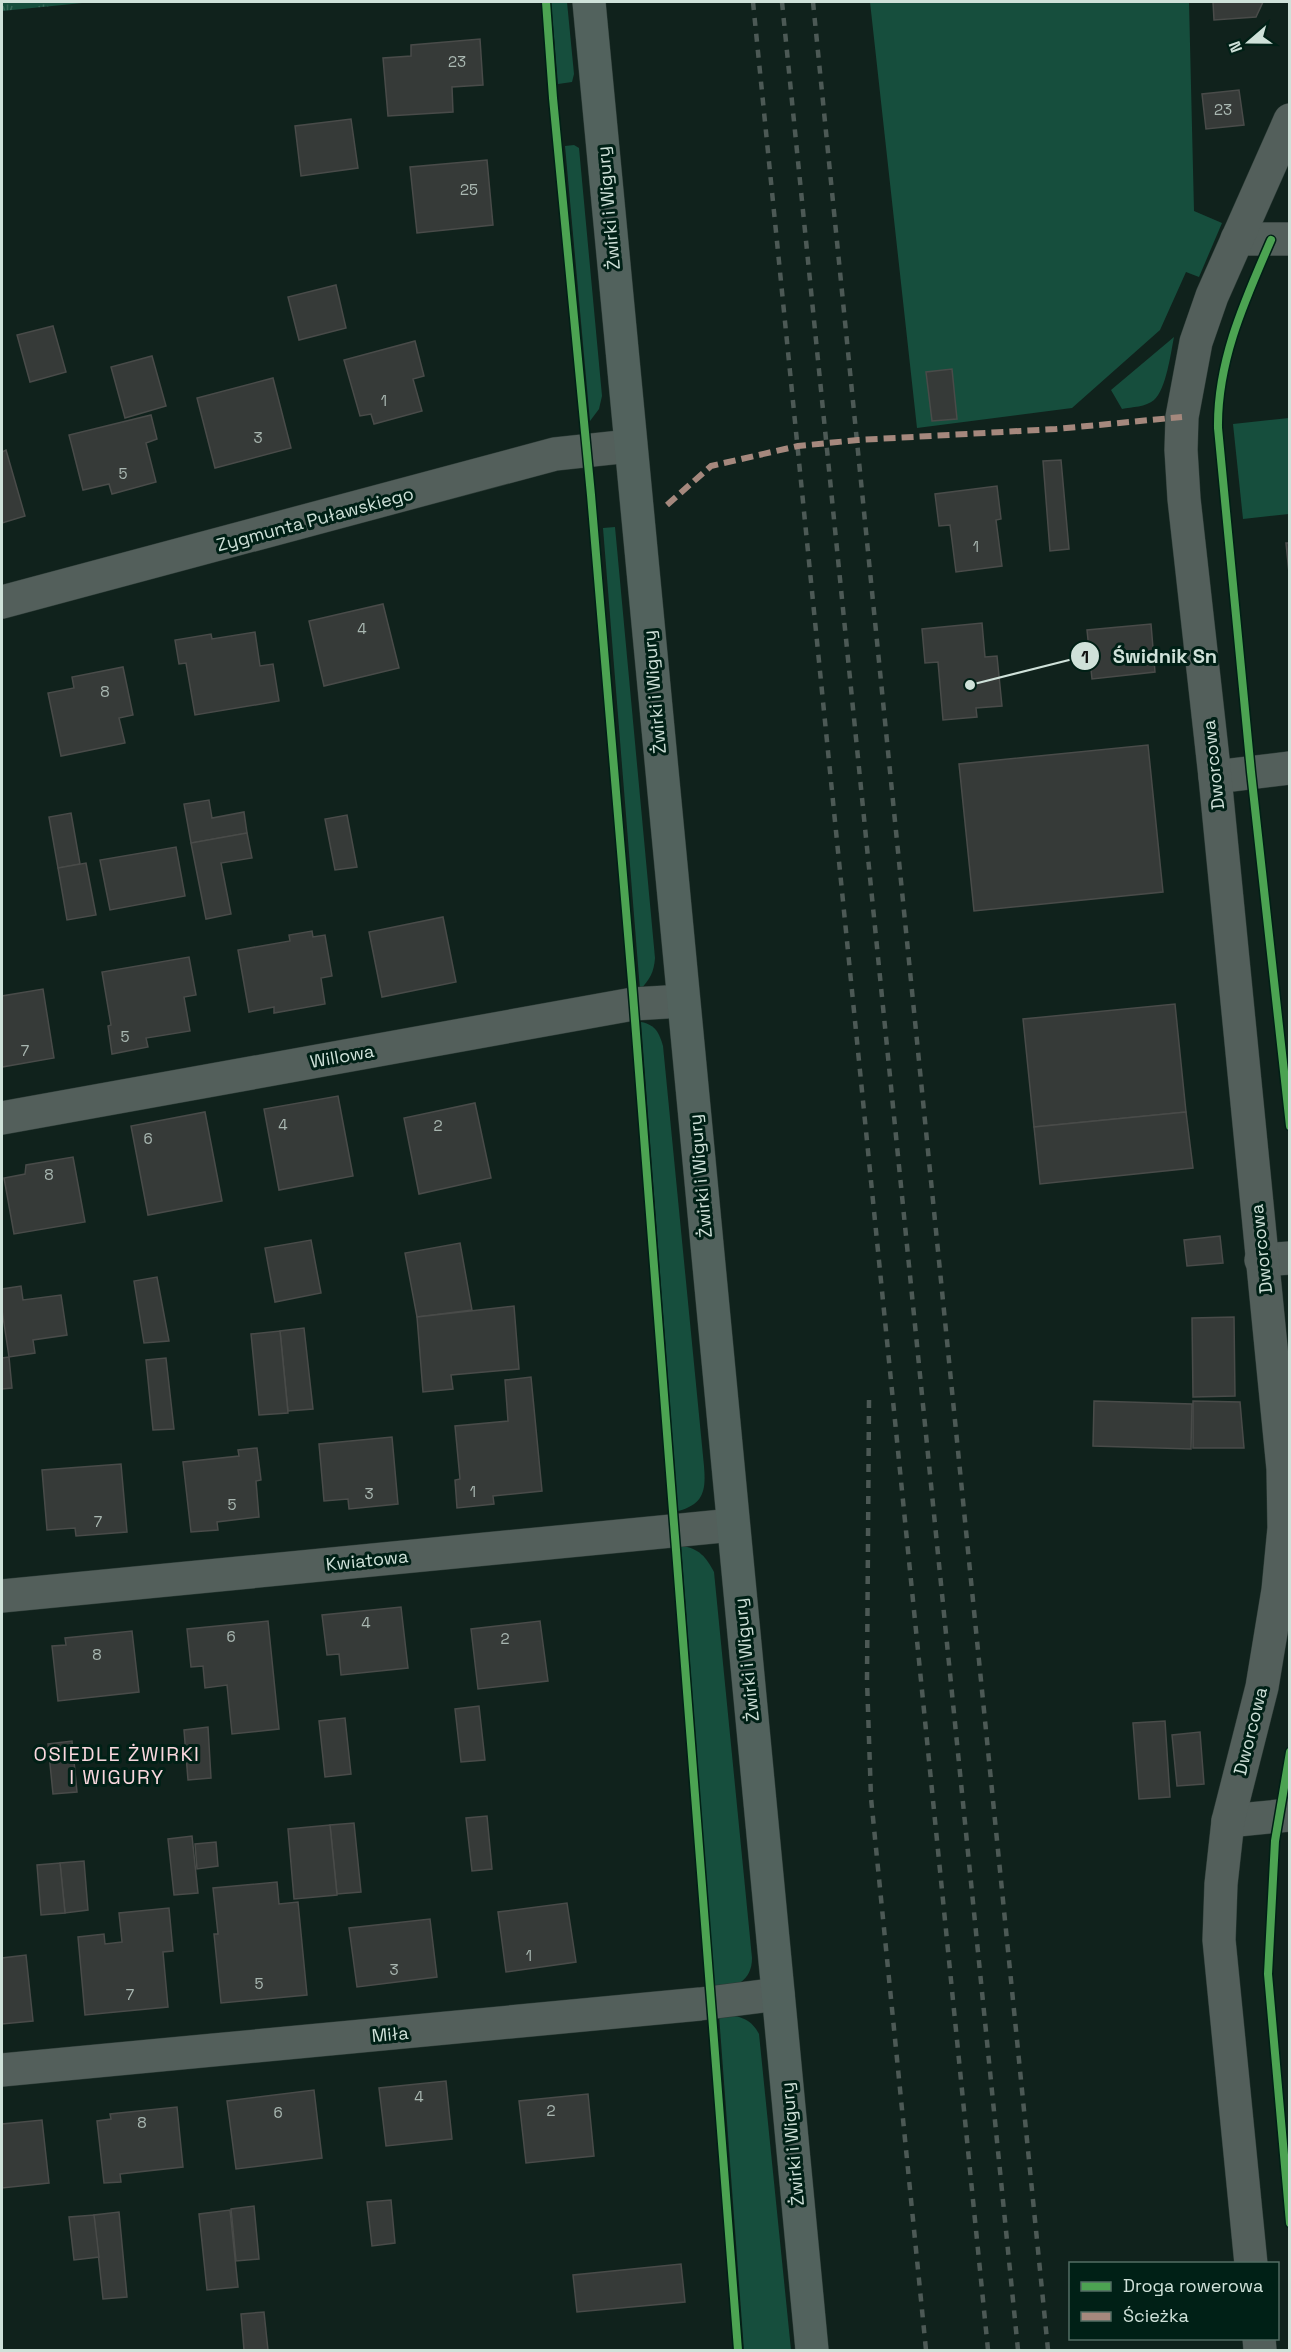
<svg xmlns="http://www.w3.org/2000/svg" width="1291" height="2352" viewBox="0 0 1291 2352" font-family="'Space Grotesk',sans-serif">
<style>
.green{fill:#164e3d}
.park{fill:url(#park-tufts)}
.building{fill:#363a38;stroke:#494b49;stroke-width:1.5}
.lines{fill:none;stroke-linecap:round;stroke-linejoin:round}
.minor-casing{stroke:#2c3b36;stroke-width:34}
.secondary-casing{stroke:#2c3b36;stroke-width:34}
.minor{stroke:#535f5b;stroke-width:33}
.secondary{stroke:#52625d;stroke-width:33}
.rail{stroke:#4c5955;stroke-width:4.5;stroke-dasharray:8 8;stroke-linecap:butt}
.quiet{stroke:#a5887d;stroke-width:6;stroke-dasharray:12 6;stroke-linecap:butt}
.cycleway-casing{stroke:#002016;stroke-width:11}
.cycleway{stroke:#4ca352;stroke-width:8}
.labels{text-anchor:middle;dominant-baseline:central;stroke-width:6;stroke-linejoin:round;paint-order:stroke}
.number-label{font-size:15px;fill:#a9b7b1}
.street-label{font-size:18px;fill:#cfe1d9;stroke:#002016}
.neighbourhood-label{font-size:20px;letter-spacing:1.5px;fill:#fbd8df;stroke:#002016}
.leader{fill:none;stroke:#cfe1d9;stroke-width:2}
.callout-dot{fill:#cfe1d9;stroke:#002016;stroke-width:2}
.mark-label{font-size:18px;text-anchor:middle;font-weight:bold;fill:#111}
.callout-label{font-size:20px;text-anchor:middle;font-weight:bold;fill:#cfe1d9;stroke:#002016;stroke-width:6;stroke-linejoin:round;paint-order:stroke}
</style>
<defs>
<pattern id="park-tufts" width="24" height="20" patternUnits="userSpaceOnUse" patternTransform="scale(1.5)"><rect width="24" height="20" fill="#164e3d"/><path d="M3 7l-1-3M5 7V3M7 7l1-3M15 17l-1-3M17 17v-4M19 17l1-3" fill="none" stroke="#376758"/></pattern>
</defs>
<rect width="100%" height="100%" fill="#10221c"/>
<g class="green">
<path d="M551,2h16l7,72 -2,8 -14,2z"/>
<path d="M870,2h319l5,209 28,12 -23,54 -13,-5 -26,58 -88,78 -155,20z"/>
<path d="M574,145l5,3 23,248 -3,13 -9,12 -25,-275z"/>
<path d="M1174,337c-3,15 -8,53 -20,63 -8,7 -22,7 -32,9l-11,-19z"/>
<path d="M1289,418v96l-46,5 -10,-95z"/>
<path d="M615,527l40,431c-1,14 -5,21 -15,32l-37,-462z"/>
<path d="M641,1022c15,3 18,11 22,24l41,420c2,24 0,38 -26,45z"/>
<path d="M681,1546c18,2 25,11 33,26l38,386c0,24 -18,29 -37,34z"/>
<path d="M719,2015c18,0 31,2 40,19l32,316h-47z"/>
</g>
<path class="park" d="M2,2h90l-90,9z"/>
<g class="building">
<path d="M1213,2h50l-7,15 -42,3z"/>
<path d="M480,39l3,46 -31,2 1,25 -65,4 -5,-58 28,-2v-11z"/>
<path d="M1239,90l5,35 -38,4 -4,-35z"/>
<path d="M351,119l7,49 -57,8 -6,-50z"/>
<path d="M487,160l6,65 -76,8 -7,-66z"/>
<path d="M336,285l10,43 -47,12 -11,-43z"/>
<path d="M53,326l13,46 -36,10 -13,-47z"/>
<path d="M415,341l9,35 -11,3 9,32 -48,13 -3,-10 -11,2 -16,-56z"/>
<path d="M152,356l14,50 -41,12 -14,-51z"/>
<path d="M952,369l5,50 -25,2 -6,-49z"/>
<path d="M273,378l18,70 -76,20 -18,-70z"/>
<path d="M151,415l6,24 -11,4 10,39 -44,12 -3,-10 -26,6 -14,-55z"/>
<path d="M6,450l19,66 -23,7v-71z"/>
<path d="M1061,460l8,89 -19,2 -7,-90z"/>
<path d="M997,486l4,33 -5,1 6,46 -46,6 -6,-47 -11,1 -4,-32z"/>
<path d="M1286,543h4v40z"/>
<path d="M383,604l16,64 -75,18 -15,-65z"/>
<path d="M982,623l3,34 12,-1 5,50 -26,2 1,9 -34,3 -5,-58 -13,1 -3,-34z"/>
<path d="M1151,624l4,48 -63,7 -5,-49z"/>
<path d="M255,632l5,34 13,-2 6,37 -84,14 -9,-52 -7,1 -4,-24 36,-6 1,5z"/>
<path d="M123,667l10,48 -14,3 6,25 -64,13 -13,-63 26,-5 -2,-11z"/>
<path d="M1148,745l15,147 -189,19 -15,-147z"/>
<path d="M209,800l3,18 32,-6 3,21 -56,10 -7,-39z"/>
<path d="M71,813l9,51 -22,4 -9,-51z"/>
<path d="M347,815l10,52 -22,3 -10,-51z"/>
<path d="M247,833l5,25 -31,5 10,51 -25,5 -15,-76z"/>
<path d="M176,847l9,49 -75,14 -10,-50z"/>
<path d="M86,863l10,52 -29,5 -9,-52z"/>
<path d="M443,917l13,65 -74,15 -13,-65z"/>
<path d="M312,931l1,6 12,-2 7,41 -11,2 4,26 -51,9v-6l-25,5 -11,-62 52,-9 -1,-6z"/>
<path d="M189,957l7,38 -12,2 6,34 -44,7 2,9 -36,7 -4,-28 3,-1 -9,-53z"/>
<path d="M43,989l11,69 -52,9v-71z"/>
<path d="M1175,1004l11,108 -152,15 -11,-108z"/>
<path d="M338,1096l15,80 -74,14 -15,-81z"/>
<path d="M475,1103l16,75 -72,16 -15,-76z"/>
<path d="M205,1112l17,89 -74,14 -17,-89z"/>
<path d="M1186,1112l7,56 -153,16 -6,-57z"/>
<path d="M73,1157l12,65 -71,12 -10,-56 21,-4 1,-9z"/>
<path d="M1220,1236l3,27 -36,3 -3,-26z"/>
<path d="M311,1240l10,53 -46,9 -10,-54z"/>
<path d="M460,1243l12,67 -55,7 -12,-64z"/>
<path d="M157,1277l12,64 -25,2 -10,-62z"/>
<path d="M21,1286l2,14 38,-5 6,40 -34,5 2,13 -26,4 -7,-47v-21z"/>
<path d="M514,1306l5,63 -68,6 2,14 -30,3 -6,-75z"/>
<path d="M1234,1317l1,79 -42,1 -1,-79z"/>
<path d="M304,1328l9,81 -25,2 -8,-80z"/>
<path d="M280,1331l8,82 -29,2 -8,-81z"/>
<path d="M9,1357l3,31 -10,1v-31z"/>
<path d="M166,1358l8,71 -21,1 -7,-70z"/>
<path d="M531,1377l11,114 -49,5 1,8 -37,4 -2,-28 5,-1 -5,-53 53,-5 -3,-41z"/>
<path d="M1094,1401l98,3 -1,45 -98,-3z"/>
<path d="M1193,1401l47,1 4,46h-51z"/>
<path d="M392,1437l6,67 -49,5 -1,-10 -24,2 -5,-57z"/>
<path d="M257,1448l4,32 -5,1 3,36 -42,5 1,8 -27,2 -8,-70 56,-6 -1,-6z"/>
<path d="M121,1464l6,68 -51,4 -1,-8 -28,2 -5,-60z"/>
<path d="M401,1607l7,61 -67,7 -2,-21 -12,1 -5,-40z"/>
<path d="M268,1621l11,108 -47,5 -5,-49 -22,3 -2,-22 -12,1 -4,-38z"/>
<path d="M540,1621l8,60 -70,8 -7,-60z"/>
<path d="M132,1631l7,61 -81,9 -6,-55 14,-1 -1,-7z"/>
<path d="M479,1706l6,54 -24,2 -6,-53z"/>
<path d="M345,1718l6,56 -26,3 -6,-56z"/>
<path d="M1165,1721l5,76 -31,2 -6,-76z"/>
<path d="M208,1727l3,51 -23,2 -4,-50z"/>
<path d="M1200,1732l4,52 -27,2 -5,-51z"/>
<path d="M72,1741l5,51 -24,2 -5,-50z"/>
<path d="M487,1816l5,53 -20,2 -6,-53z"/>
<path d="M354,1823l7,69 -24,2 -7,-69z"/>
<path d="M330,1825l7,70 -43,4 -6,-70z"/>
<path d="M192,1836l6,57 -24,2 -6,-56z"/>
<path d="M216,1842l2,24 -21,3 -2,-25z"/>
<path d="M84,1861l4,49 -23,3 -5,-50z"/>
<path d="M60,1863l5,50 -24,2 -4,-50z"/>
<path d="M277,1882l2,22 19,-2 9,93 -86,8 -7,-69h4l-5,-46z"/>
<path d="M567,1903l9,59 -70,10 -8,-60z"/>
<path d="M169,1908l4,43 -10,1 5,55 -83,8 -7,-78 26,-3 1,10 17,-2 -3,-29z"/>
<path d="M430,1919l7,58 -80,10 -8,-59z"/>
<path d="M26,1955l7,66 -31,3v-66z"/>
<path d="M446,2081l6,58 -66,7 -7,-58z"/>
<path d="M314,2090l8,68 -86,11 -9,-68z"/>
<path d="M588,2094l6,62 -68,7 -7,-62z"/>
<path d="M177,2107l6,60 -63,7 1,8 -17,1 -7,-62 14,-2 -1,-5z"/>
<path d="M42,2120l7,63 -47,5v-64z"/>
<path d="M391,2200l4,43 -23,3 -5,-44z"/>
<path d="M254,2206l5,53 -23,2 -5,-52z"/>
<path d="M230,2210l8,77 -31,3 -8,-76z"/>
<path d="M119,2212l8,85 -24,2 -9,-84z"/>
<path d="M94,2215l5,42 -25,3 -5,-43z"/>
<path d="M681,2264l4,38 -108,10 -4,-37z"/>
<path d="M264,2312l4,38h-24l-3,-36z"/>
</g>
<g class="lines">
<defs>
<g id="minor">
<path d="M1237,239h53"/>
<path d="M2,602l553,-148 75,-8"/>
<path d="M1215,777l75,-9"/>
<path d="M2,1118l631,-114 50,-3"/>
<path d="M1261,1260l29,-2"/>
<path d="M2,1596l731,-71"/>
<path d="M1228,1821l62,-6"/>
<path d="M2,2070l698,-66 78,-10"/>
<path d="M1251,2264l-32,-324 2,-56 7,-63 34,-134 16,-97 6,-62 -1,-59 -68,-692 -31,-278 -3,-49 1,-33 14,-75 16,-46 78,-176"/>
<path d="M1259,2338l1,12"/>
</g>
<path id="secondary" d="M589,2l223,2348"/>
</defs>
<use href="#minor" class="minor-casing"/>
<use href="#secondary" class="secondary-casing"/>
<use href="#minor" class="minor"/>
<use href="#secondary" class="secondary"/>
<g class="rail">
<path d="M753,2l235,2348"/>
<path d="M782,2l236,2348"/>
<path d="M813,2l235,2348"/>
<path d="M869,1400l-2,280 4,118 55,552"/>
</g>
<path class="quiet" d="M667,505l44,-39 87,-20 60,-6 198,-11 126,-12"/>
<defs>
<g id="cycleway">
<path d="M546,2l7,96 38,397 41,487 106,1368"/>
<path d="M1271,240c-26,60 -54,121 -53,188l33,344 39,354"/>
<path d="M1290,1752l-15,89 -7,133 22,249"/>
</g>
</defs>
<use href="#cycleway" class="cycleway-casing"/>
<use href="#cycleway" class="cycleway"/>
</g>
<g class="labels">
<g class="number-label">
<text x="457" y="61">23</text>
<text x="1223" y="109">23</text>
<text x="469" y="189">25</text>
<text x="384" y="400">1</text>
<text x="258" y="437">3</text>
<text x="123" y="473">5</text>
<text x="976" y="546">1</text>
<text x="362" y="628">4</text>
<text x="105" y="691">8</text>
<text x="125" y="1036">5</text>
<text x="25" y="1050">7</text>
<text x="283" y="1124">4</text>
<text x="438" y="1125">2</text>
<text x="148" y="1138">6</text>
<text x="49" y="1174">8</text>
<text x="473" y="1491">1</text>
<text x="369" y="1493">3</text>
<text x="232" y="1504">5</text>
<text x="98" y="1521">7</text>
<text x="366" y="1622">4</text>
<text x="231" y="1636">6</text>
<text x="505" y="1638">2</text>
<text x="97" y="1654">8</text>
<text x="529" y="1955">1</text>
<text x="394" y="1969">3</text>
<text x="259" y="1983">5</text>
<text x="130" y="1994">7</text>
<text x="419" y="2096">4</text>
<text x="551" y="2110">2</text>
<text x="278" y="2112">6</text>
<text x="142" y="2122">8</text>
</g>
<g class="street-label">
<text transform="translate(608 208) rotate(-95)">Żwirki i Wigury</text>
<text transform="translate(315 519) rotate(-15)">Zygmunta Puławskiego</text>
<text transform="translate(654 692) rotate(-95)">Żwirki i Wigury</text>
<text transform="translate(1213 765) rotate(-96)">Dworcowa</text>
<text transform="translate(342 1056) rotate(-10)">Willowa</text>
<text transform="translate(700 1176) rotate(-95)">Żwirki i Wigury</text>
<text transform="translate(1261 1249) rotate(-96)">Dworcowa</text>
<text transform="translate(367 1560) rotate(-6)">Kwiatowa</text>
<text transform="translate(746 1660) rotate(-96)">Żwirki i Wigury</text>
<text transform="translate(1250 1731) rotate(-76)">Dworcowa</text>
<text transform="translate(390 2034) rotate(-5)">Miła</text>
<text transform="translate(792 2144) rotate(-95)">Żwirki i Wigury</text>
</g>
<g class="neighbourhood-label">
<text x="117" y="1754">OSIEDLE ŻWIRKI<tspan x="117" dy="23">I WIGURY</tspan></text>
</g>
</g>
<path class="leader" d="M970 685L1085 656"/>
<g class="callout-dot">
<circle cx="970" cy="685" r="6"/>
<circle cx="1085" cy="656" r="15"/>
</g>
<g class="mark-label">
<text x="1085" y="663">1</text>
</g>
<g class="callout-label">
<text x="1165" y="663">Świdnik Sn</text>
</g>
<rect width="1291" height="2352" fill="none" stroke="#cfe1d9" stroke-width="6"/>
<rect x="1069" y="2262" width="210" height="78" fill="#002016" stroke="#536d64" stroke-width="1.5"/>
<rect x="1081" y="2282" width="30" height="9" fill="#4ca352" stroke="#536d64" stroke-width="1.5"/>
<text x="1123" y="2292" font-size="18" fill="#cfe1d9">Droga rowerowa</text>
<rect x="1081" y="2312" width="30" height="9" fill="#a5887d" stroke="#536d64" stroke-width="1.5"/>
<text x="1123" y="2322" font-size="18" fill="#cfe1d9">Ścieżka</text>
<g transform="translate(1249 42) rotate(250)" stroke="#002016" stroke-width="4.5" paint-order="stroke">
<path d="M0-4.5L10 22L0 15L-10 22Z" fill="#cfe1d9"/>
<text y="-9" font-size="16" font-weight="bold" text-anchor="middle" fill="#cfe1d9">N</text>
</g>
</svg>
